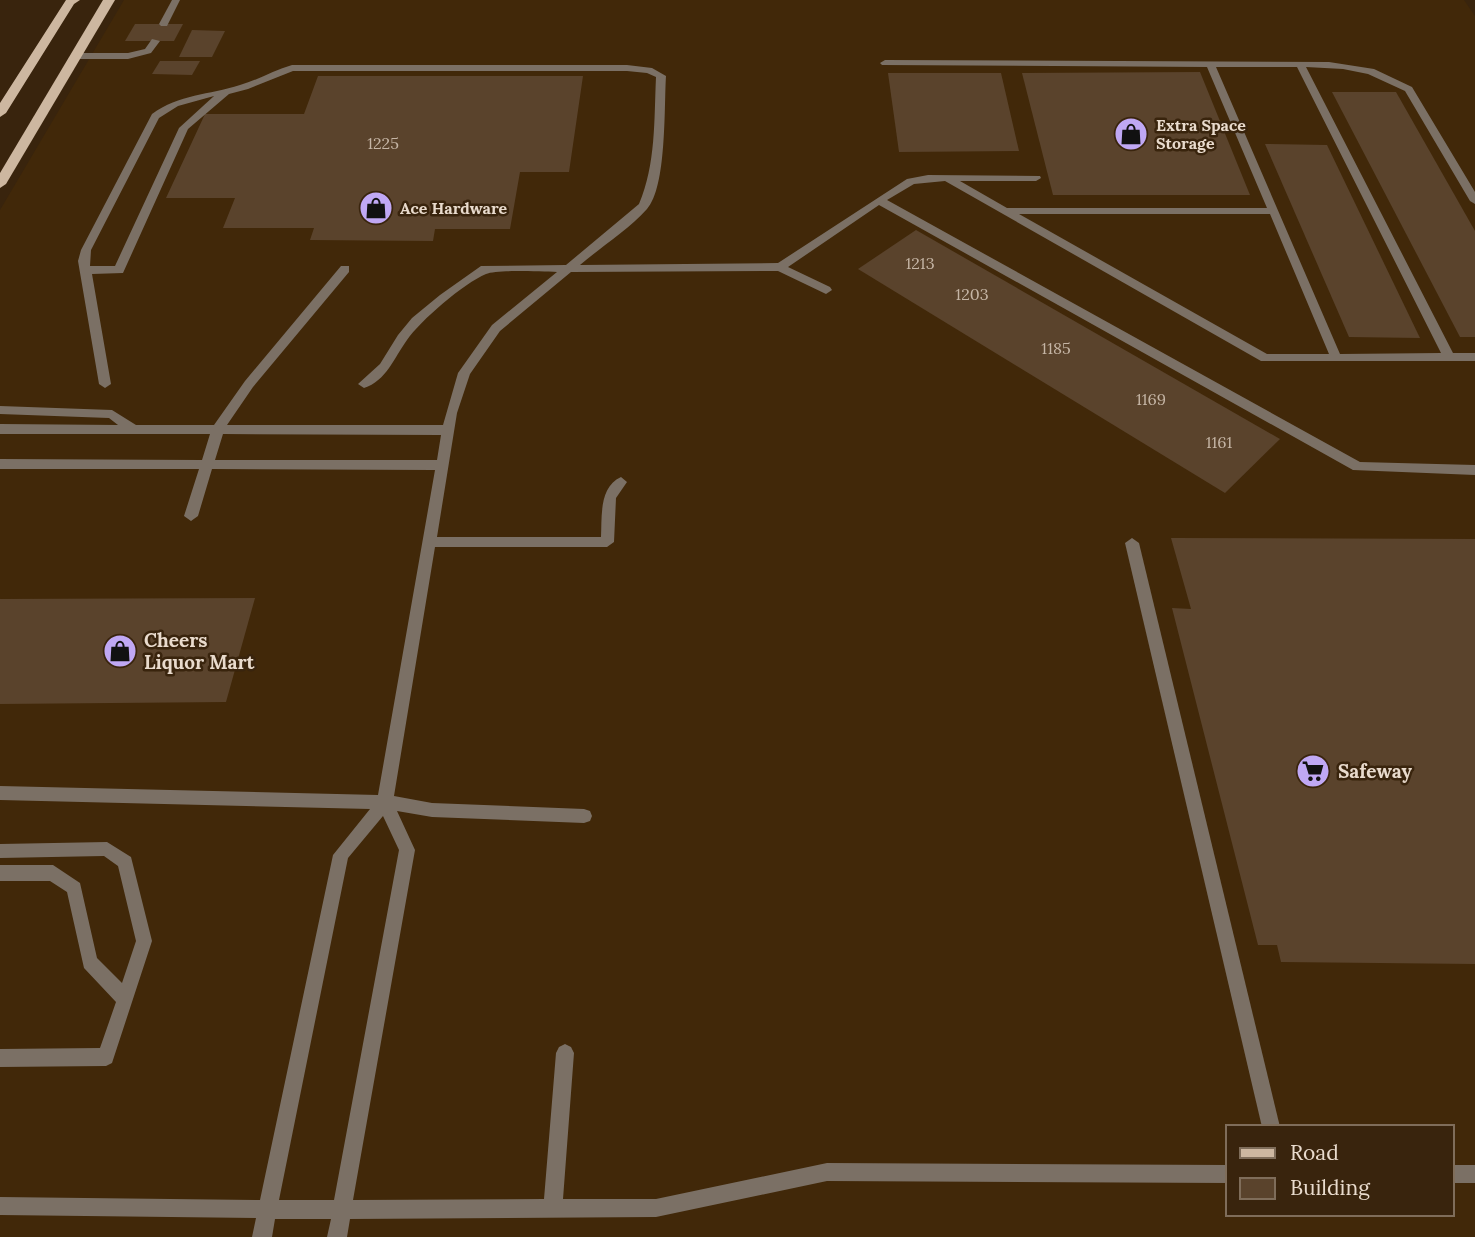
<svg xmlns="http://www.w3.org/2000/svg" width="1475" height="1237" viewBox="0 0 1475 1237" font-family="Lora,serif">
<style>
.built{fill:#412809;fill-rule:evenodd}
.building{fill:#5a432c}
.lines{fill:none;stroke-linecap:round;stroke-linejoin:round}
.service{fill:#7b7065;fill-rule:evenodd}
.primary{fill:#cdb7a0;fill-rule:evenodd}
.labels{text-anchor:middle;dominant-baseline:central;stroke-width:5;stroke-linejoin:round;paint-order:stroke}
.far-poi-label{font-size:16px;font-weight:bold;fill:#e9dbcd;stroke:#39240d;text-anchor:start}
.number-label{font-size:16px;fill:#c5b5a5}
.poi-label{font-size:19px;font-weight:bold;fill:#e9dbcd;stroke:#39240d;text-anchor:start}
</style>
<rect width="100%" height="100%" fill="#39240d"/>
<path class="built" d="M124,0h1340l11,16v1221h-1475v-1027zM1228,1127h224v87h-224z"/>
<g class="building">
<path d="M135,24h48l-9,17h-49z"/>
<path d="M192,30l33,1 -13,26h-33z"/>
<path d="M160,61h40l-8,14 -40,-1z"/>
<path d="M1200,72l50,123h-197l-31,-122z"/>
<path d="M888,73h113l18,78 -120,1z"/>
<path d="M318,76h265l-14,96h-49l-10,57h-75l-2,12 -123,-1 4,-12h-91l12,-30h-69l39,-84h99z"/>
<path d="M1332,92h64l79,139v106h-15z"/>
<path d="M1265,144l62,1 93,193 -71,-1z"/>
<path d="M916,230l364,209 -55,54 -367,-224z"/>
<path d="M1171,538l304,1v425l-194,-2 -4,-17h-19l-86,-337 19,1z"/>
<path d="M255,598l-29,104 -226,2v-105z"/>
</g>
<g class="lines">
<g class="service">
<path d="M172,0h8l-13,26h-6l-2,-2z"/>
<path d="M152,39l8,2 -9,12 -23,6h-51l-5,-3 5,-3h51l17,-4z"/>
<path d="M885,60l444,2 45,7 38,18 63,105v12l-5,-3 -65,-110 -37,-17 -25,-5 -37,-2 147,286h22v8h-214l-316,-180 -31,3 -27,16 473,262 115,3v10l-122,-5 -474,-265 -91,62 42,20 2,3 -6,4 -48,-23 -207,1 -71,59 -30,43 -13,39 -20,124h164c1,-21 -2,-50 20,-60l6,5 -11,16 -2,44 -7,5h-172l-41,249 38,7 152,6 6,2 2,5 -2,5 -6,2 -152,-6 -35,-6 18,39 -62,350 191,-1 12,-146 3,-6 6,-3 6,3 3,6 -11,146h93l171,-36 401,2v18l-401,-2 -171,36 -306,2 -3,18h-20l4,-18h-56l-3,18h-20l4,-19 -256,-3v-18l260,3 73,-345 37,-46 -370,-9v-14l378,9 57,-325 -223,-1 -14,47 -7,5 -7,-5 15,-47h-199v-10l202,1 8,-26h-210v-10l118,1 -9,-7 -109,-4v-8l112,4 24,15h78l31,-44 96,-115h8v6l-96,115 -26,38h216l15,-52 34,-48 65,-53c-15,0 -60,-3 -71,2 -22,9 -66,47 -79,66 -13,18 -21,41 -43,48l-6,-4 22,-20 18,-29 14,-17 28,-23 41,-29 85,-1 73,-61c17,-40 15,-84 17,-127l-9,-4 -20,-2h-334l-45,18 -19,5 -41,35 -65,144 -31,1 19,110 -6,4 -6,-4 -21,-123 3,-11 71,-136c27,-20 57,-19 88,-29 18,-5 34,-15 52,-20h335l25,3 14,8c-2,31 1,111 -19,133 -19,21 -46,38 -67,56l198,-2 129,-84 21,-4 112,1 1,2 -5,3h-76l47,27h260l-60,-141 -325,-2 -2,-2zM1216,67h81l144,286 -101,1zM214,96l-35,32 -64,138h-25l1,-16 68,-132 19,-12zM1019,214h251l59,140h-62zM223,434l218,1 -4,25h-222zM383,816l16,34 -65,350h-55l69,-342z"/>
<path d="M1132,538l7,5 141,584h-18l-137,-584z"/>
<path d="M107,842l24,15 21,84 -40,122 -6,3 -106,1v-18l100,-1 16,-46 -32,-34 -17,-76 -17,-11h-50v-16h53l27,18 17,75 25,25 14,-42 -18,-75 -14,-10 -104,2v-14z"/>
<rect x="1452" y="1165" width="23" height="18"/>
</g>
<g class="primary">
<path d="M66,0h14l-6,4 -68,109 -6,4v-14z"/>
<path d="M103,0h12l-109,184 -6,4v-15z"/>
</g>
</g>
<defs>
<symbol id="shop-disc" viewBox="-11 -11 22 22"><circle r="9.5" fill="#c0a8f4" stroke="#39240d"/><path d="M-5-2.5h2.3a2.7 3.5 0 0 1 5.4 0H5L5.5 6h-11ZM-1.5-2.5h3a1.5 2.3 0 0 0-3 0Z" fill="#111"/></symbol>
<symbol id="supermarket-disc" viewBox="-11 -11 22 22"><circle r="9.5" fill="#c0a8f4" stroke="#39240d"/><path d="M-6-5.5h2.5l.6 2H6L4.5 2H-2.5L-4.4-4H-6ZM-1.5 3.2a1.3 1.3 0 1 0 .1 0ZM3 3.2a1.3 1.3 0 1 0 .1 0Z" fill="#111"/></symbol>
</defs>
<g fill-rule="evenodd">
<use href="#shop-disc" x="1112" y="115" width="38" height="38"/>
<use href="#shop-disc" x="357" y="189" width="38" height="38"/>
<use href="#shop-disc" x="101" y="632" width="38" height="38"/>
<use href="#supermarket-disc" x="1294" y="752" width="38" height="38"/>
</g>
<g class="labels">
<g class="far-poi-label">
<text x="1156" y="125">Extra Space<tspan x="1156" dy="18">Storage</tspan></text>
<text x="400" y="208">Ace Hardware</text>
</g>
<g class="number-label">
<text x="383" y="143">1225</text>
<text x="920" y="263">1213</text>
<text x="972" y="294">1203</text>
<text x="1056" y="348">1185</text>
<text x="1151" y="399">1169</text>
<text x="1219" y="442">1161</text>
</g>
<g class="poi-label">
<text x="144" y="640">Cheers<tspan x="144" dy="22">Liquor Mart</tspan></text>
<text x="1338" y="771">Safeway</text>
</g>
</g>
<rect x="1226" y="1125" width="228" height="91" fill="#39240d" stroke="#7f6d5a" stroke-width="2"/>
<rect x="1240" y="1148" width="35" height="10" fill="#cdb7a0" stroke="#7f6d5a" stroke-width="2"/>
<text x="1290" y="1160" font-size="21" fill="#e9dbcd">Road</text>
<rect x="1240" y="1178" width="35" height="21" fill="#5a432c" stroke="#7f6d5a" stroke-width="2"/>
<text x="1290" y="1195" font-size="21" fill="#e9dbcd">Building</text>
</svg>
